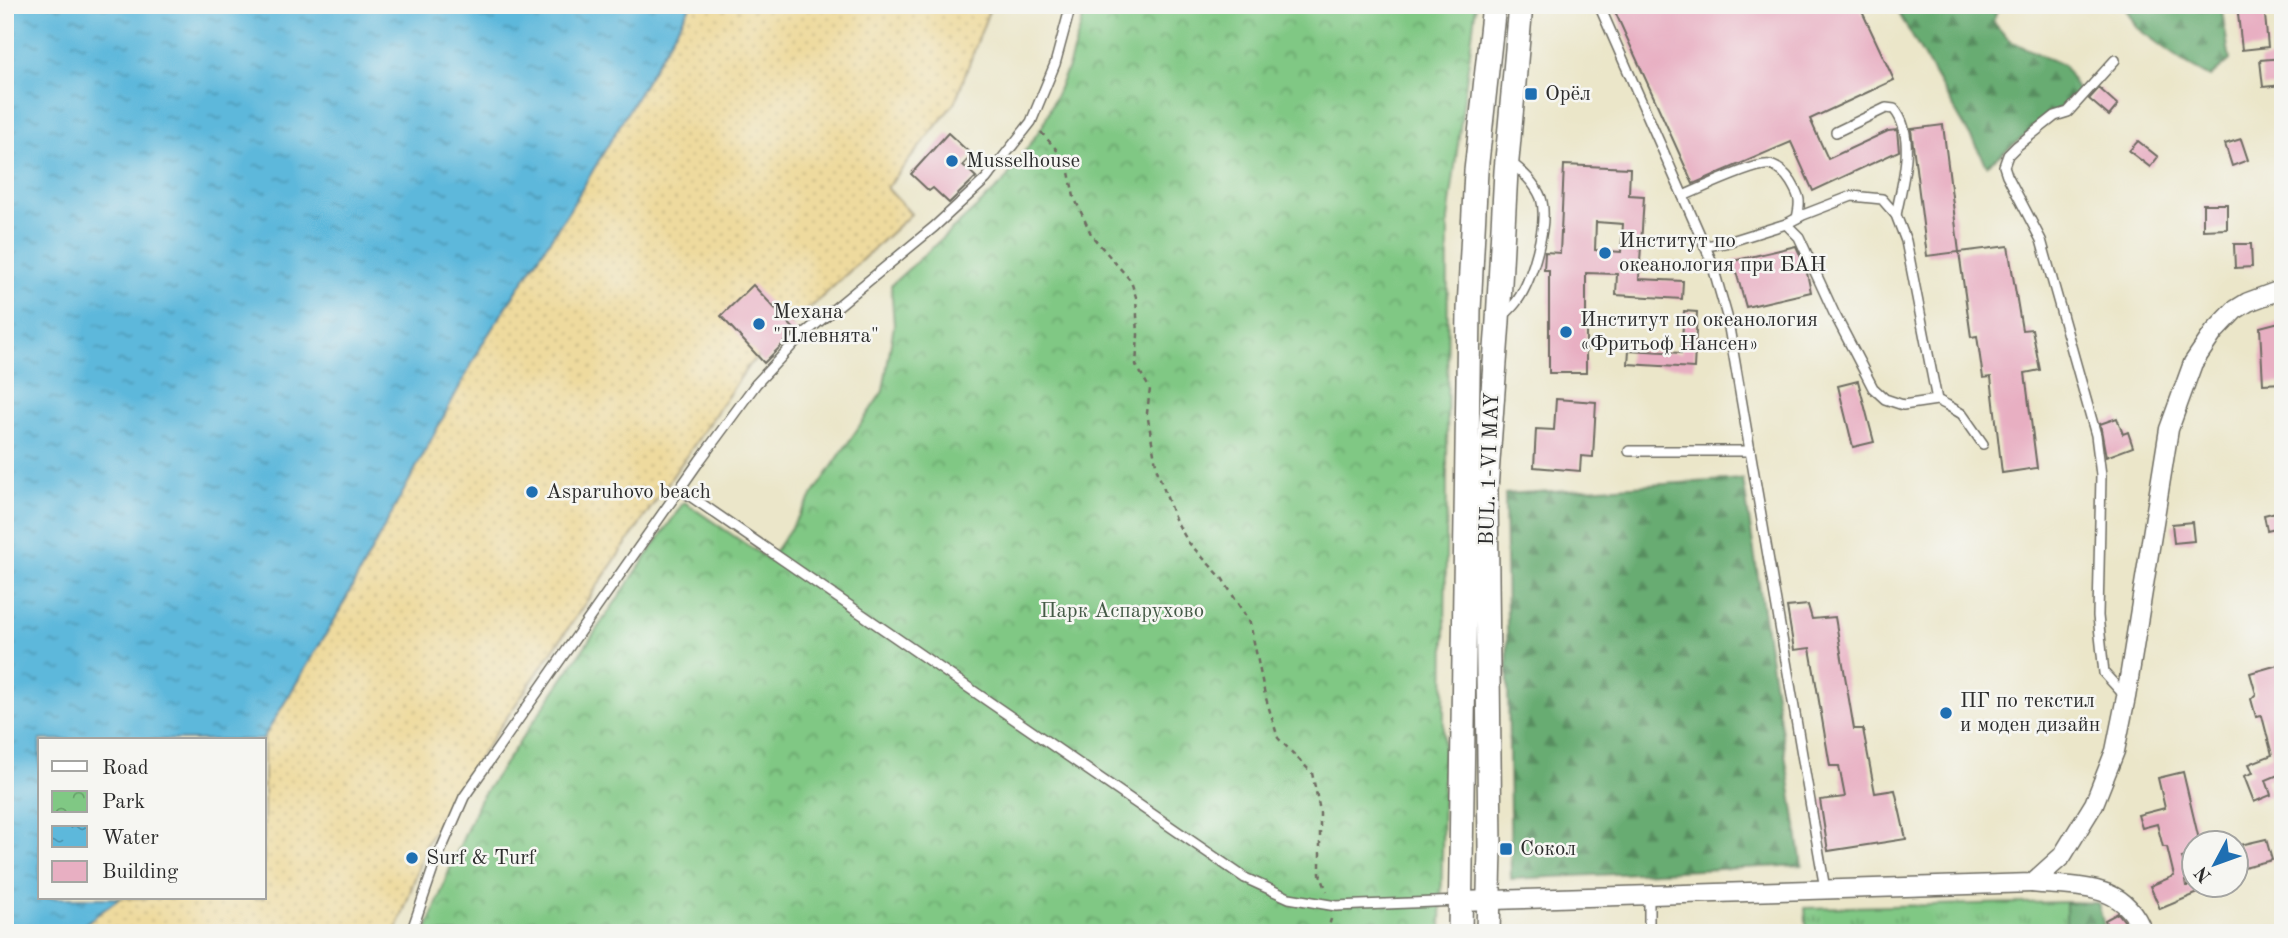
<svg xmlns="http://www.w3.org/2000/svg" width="2288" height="938" viewBox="0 0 2288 938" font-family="'Old Standard TT',serif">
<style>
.grass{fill:url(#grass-tufts);stroke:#567a58;stroke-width:2}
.forest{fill:url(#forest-firs);stroke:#4a6c4e;stroke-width:2}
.sand{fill:url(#sand-dots);stroke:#8c8264;stroke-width:2}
.park{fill:url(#park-crowns);stroke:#567a58;stroke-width:2}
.water{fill:url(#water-ripples);stroke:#447283;stroke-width:2}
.building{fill:#e8afc2;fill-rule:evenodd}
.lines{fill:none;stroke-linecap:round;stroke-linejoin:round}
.lane-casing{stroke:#6e6c62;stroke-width:12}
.street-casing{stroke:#6e6c62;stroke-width:21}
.secondary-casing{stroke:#6e6c62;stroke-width:26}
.path{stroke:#6e6c62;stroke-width:2.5;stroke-dasharray:5 5;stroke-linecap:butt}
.lane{stroke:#fff;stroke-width:9}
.street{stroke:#fff;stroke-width:18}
.secondary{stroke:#fff;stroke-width:23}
.poi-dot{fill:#1f6fb2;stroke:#f6f6f2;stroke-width:2.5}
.labels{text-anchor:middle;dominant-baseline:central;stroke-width:5;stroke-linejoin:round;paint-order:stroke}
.poi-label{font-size:21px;fill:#2b2b2b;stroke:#f6f6f2;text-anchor:start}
.street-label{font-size:21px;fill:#2b2b2b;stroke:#f6f6f2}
.park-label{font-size:21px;fill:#445a46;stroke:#f6f6f2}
</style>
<defs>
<pattern id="grass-tufts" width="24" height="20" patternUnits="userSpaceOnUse" patternTransform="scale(1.75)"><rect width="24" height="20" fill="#80c884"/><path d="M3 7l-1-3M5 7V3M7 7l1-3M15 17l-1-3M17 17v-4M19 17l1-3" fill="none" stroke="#69a36c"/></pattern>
<pattern id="forest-firs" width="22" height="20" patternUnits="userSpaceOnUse" patternTransform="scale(1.75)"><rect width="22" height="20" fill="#68ac72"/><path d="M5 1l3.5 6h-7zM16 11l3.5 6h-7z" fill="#568c5e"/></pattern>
<pattern id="sand-dots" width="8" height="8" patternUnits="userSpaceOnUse" patternTransform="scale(1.75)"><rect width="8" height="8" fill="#eeda9e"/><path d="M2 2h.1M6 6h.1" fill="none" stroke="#cb8" stroke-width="1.8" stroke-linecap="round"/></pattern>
<pattern id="park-crowns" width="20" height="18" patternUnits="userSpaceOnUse" patternTransform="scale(1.75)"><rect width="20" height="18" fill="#80c884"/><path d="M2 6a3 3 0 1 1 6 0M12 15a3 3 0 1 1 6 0" fill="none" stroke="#69a36c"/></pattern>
<pattern id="water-ripples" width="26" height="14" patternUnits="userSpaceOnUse" patternTransform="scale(1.75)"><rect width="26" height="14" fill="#5db8db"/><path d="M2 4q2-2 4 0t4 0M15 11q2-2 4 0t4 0" fill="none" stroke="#4d96b2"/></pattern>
</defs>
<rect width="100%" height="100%" fill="#f6f6f2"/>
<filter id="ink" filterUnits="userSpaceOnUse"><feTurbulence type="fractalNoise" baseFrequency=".0143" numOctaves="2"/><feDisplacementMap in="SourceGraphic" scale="14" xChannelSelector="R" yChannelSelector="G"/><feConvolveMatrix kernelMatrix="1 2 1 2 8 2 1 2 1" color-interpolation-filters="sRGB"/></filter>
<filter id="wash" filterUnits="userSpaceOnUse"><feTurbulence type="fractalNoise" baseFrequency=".00686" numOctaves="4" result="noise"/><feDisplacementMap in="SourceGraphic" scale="28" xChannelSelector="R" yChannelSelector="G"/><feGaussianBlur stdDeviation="1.57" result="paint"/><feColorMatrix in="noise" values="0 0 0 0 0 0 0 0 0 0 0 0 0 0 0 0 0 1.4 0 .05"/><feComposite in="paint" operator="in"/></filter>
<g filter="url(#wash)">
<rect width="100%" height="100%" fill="#ebe6c9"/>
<path class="grass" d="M2066,902v31h-259l-2,-25z"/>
<g class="forest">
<path d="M1894,5h105l-6,17 17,19 55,25 14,28 -92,71z"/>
<path d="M2124,5h97l9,55 -20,17 -25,-14 -48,-35z"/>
<path d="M1743,479l59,386 -291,14 -6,-385z"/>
<path d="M2066,902l32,1 8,30h-40z"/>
</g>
<path class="sand" d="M691,5h300l-36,97 -68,86 24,26 -162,151 -297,432 -25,46 -31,90h-324l48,-35h144v-158h-2l73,-121 149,-278 86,-132z"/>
<path class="park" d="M1087,5h389l-28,215 -1,264 -6,449h-1015l23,-62 30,-70 205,-299 85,58 114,-169 11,-66 -3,-40 111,-101 41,-59 26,-60z"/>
<path class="water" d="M5,5h686l-121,204 -86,132 -149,278 -73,121h-222v158h80l-48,35h-67z"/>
<g id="blocks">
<g class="building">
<path d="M1612,5h247l35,75 -84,39 18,40 60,-28 9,-1 2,21 -86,40 -22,-49 -98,42z"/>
<path d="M2237,5h27l4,42 -26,3z"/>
<path d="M2283,58v27l-20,2 -3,-27z"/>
<path d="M2099,88l19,17 -9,11 -20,-17z"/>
<path d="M1943,125l16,127 -32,4 -16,-127z"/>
<path d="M948,133l24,22 -9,10 13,12 -27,26 -16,-15 -4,3 -18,-17z"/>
<path d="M2241,139l7,21 -16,6 -7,-22z"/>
<path d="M2138,141l20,16 -8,10 -21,-16z"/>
<path d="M1564,165l66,3 -1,27 15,1 -5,83 44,2 -1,18 -66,-4 1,-21 -31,-1v100h-37v-103h-5l1,-18 15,1zM1596,222l27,2 -2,28 -26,-2z"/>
<path d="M2203,204h24v25l-24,1z"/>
<path d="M2234,244h17l1,23 -17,1z"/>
<path d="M1796,246l10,22 5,24 -65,15 -13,-46z"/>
<path d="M2008,246l14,84 10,-1 8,41 -15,3 12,95 -35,5 -11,-96 -8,1 -6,-42 -6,1 -12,-85z"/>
<path d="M753,285l43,46 -32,32 -43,-47z"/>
<path d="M1684,311l13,1 -3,56 -66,-4 1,-14 52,3z"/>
<path d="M2283,321v62l-20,1 -3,-57z"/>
<path d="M1858,381l16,61 -21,5 -15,-61z"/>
<path d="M1556,399l40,3 -3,55 -12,-1 -1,15 -46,-4 2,-38 18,1z"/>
<path d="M2117,418l6,16 5,-2 5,15 -27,10 -6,-33z"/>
<path d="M2276,512l4,15 -13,3 -3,-15z"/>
<path d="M2192,522l2,19 -20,2 -2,-19z"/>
<path d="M1808,605l4,14 23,-2 19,112h9l12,64 20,-3 11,49 -78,12 -8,-51 25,-3 -6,-31h-9l-20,-118 -16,2 -7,-43z"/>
<path d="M2278,665l5,18v93l-5,-1 -12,5 5,15 -17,7 -10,-26 9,-3 -4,-9 23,-9 -10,-39 -6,1 -5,-18 5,-5 -6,-21z"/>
<path d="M2183,772l17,72h-6v11l-12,3 10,21 -7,2 1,5h29l-55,23 -10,-23 24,-10 -7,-29h-4l-6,-23 -15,4 -4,-13 27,-7 -7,-30z"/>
<path d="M2266,839l6,21 -36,9v-23z"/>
<path d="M2118,913l7,9 5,11h-21l-4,-13z"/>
</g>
</g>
</g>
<g filter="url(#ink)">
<use href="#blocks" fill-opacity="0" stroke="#6e6c62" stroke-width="2"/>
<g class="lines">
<defs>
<g id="lane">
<path d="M1599,5l112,255 16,56 98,573"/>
<path d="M2115,60l-47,52 -13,4 -38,30 -9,9 -4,11 3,9 34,65 55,195 5,40 -3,141 6,57 21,23"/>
<path d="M1836,132l50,-24 8,1c23,27 8,75 2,106"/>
<path d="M1683,196c17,-7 73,-34 87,-31 10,3 16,9 21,17 9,15 10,19 6,36"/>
<path d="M1786,224l13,13 35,76 39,75 12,11 18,6 34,-5 10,5 15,9 21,30"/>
<path d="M1705,246l20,-3 61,-19 17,-9 49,-19 30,3 14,16 10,26 31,159"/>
<path d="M1502,317c5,-5 11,-10 15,-16 15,-21 32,-78 24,-103 -5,-13 -20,-29 -32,-36"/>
<path d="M1629,451h121"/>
<path d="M680,489l565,389 44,20 47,8 123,-5"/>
<path d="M411,933l23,-67 30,-69 236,-337 56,-76 43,-46 135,-111 52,-48 45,-57 24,-58 16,-59"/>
<path d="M1649,933v-38"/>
</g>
<g id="street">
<path d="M2032,883c46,5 93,-2 111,50"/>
<path d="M1460,901l572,-18 30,-27 32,-52 21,-53 11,-54 43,-268 24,-66 21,-31 21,-22 13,-8 35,-13"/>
</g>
<g id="secondary">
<path d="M1460,933l9,-623 7,-139 18,-166"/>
<path d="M1488,933l2,-85 -4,-359 12,-168 8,-150 15,-166"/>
</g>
</defs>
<use href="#lane" class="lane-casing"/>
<use href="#street" class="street-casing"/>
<use href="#secondary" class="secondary-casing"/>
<g class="path">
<path d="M1041,132l15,17 13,23 5,25 18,39 39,45 5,16 2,38 -2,30 14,24 -3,24 10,57 17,47 14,25 34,36 28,45 15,72 13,43 34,35 8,38v63l7,17"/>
<path d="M1327,933l4,-14"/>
</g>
<use href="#lane" class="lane"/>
<use href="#street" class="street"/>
<use href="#secondary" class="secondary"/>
</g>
</g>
<g class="poi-dot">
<rect x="1524" y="87" width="14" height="14" rx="3.5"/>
<circle cx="952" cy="161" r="7"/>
<circle cx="1605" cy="253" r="7"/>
<circle cx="759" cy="324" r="7"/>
<circle cx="1566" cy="332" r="7"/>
<circle cx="532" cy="492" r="7"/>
<circle cx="1946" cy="713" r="7"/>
<rect x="1499" y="842" width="14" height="14" rx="3.5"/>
<circle cx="412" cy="858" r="7"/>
</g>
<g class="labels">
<g class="poi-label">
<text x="1545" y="94">Орёл</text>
<text x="966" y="161">Musselhouse</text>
<text x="1619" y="241">Институт по<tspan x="1619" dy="24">океанология при БАН</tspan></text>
<text x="773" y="312">Механа<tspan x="773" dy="24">"Плевнята"</tspan></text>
<text x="1580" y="320">Институт по океанология<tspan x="1580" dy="24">«Фритьоф Нансен»</tspan></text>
<text x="546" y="492">Asparuhovo beach</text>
<text x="1960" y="701">ПГ по текстил<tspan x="1960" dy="24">и моден дизайн</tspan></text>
<text x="1520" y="849">Сокол</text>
<text x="426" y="858">Surf &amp; Turf</text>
</g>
<g class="street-label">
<text transform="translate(1490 469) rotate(-88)">BUL. 1-VI MAY</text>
</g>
<g class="park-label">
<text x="1122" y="611">Парк Аспарухово</text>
</g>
</g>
<rect width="2288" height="938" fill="none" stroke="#f6f6f2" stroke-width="28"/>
<rect x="38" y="738" width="228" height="161" fill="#f6f6f2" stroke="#a5a5a2" stroke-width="2"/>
<rect x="52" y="761" width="35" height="10" fill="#ffffff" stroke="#a5a5a2" stroke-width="2"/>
<text x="102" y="774" font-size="21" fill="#2b2b2b">Road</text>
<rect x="52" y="791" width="35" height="21" fill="url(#park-crowns)" stroke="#a5a5a2" stroke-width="2"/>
<text x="102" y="808" font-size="21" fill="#2b2b2b">Park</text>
<rect x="52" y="826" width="35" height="21" fill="url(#water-ripples)" stroke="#a5a5a2" stroke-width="2"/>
<text x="102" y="844" font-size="21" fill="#2b2b2b">Water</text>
<rect x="52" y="861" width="35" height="21" fill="#e8afc2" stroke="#a5a5a2" stroke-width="2"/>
<text x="102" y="878" font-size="21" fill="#2b2b2b">Building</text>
<g transform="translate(2215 864) rotate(229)"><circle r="33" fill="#f6f6f2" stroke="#a5a5a2" stroke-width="2"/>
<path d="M0-5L12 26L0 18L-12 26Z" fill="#1f6fb2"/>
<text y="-10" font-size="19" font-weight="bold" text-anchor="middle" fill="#2b2b2b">N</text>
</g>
</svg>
